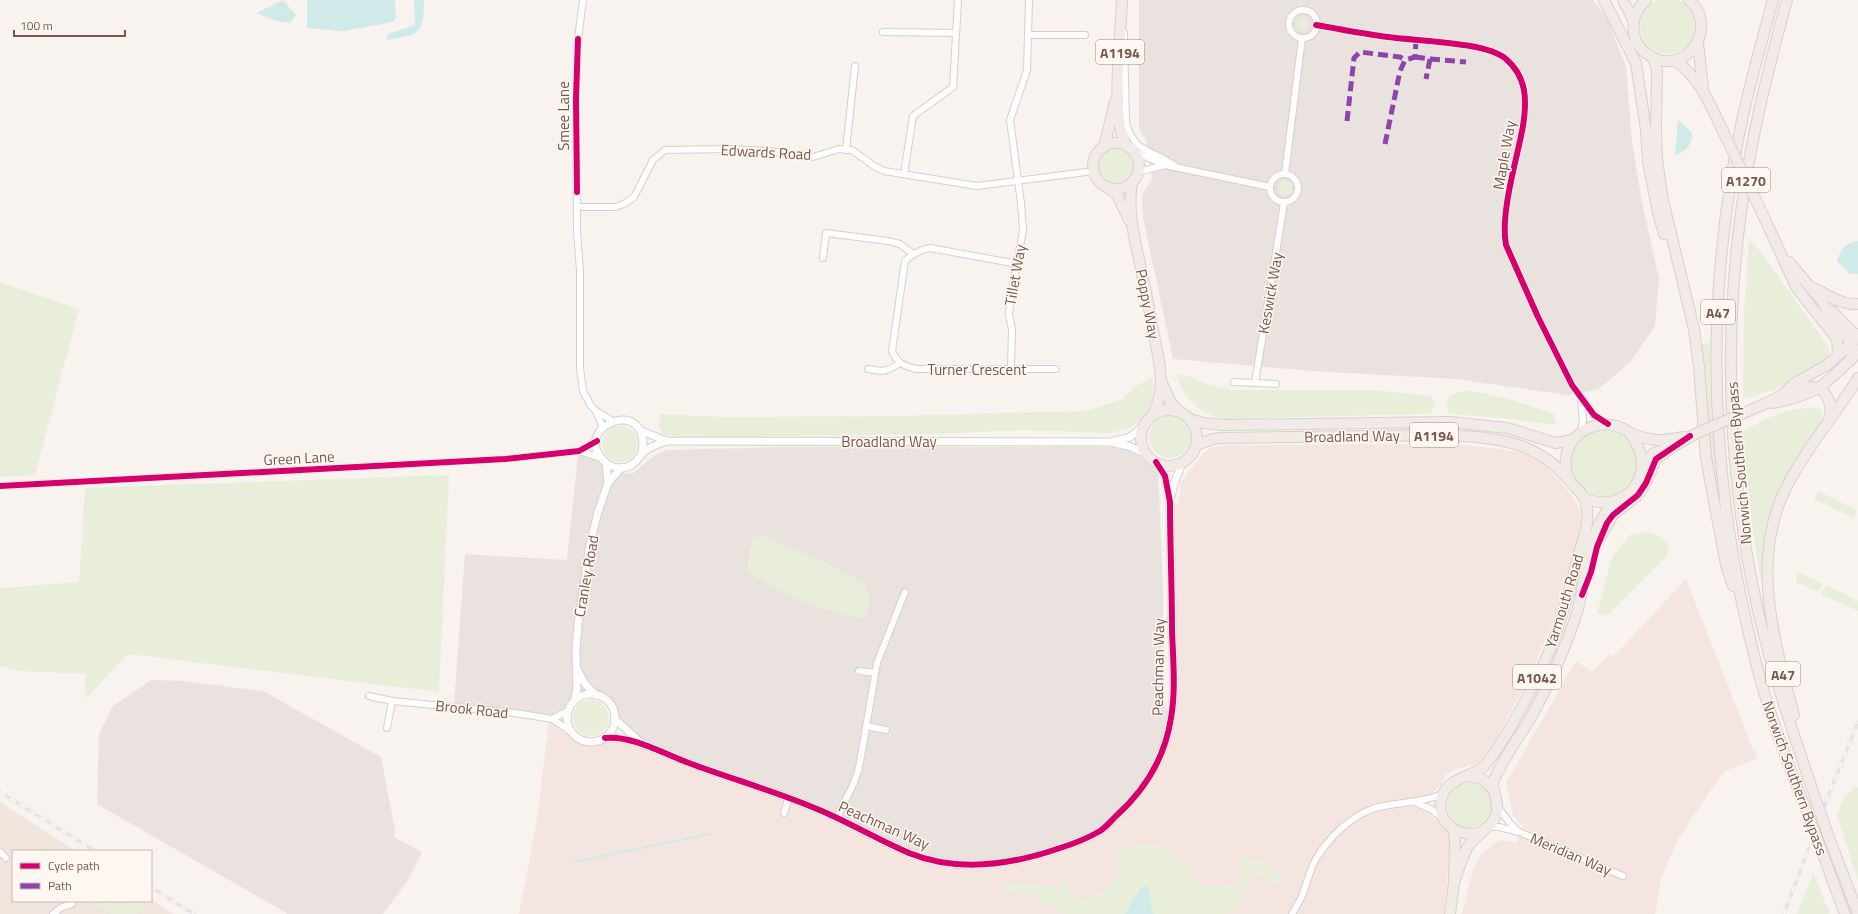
<svg xmlns="http://www.w3.org/2000/svg" width="1858" height="914" viewBox="0 0 1858 914" font-family="'Titillium Web',sans-serif">
<style>
.residential{fill:#f1e5dd}
.commercial{fill:#f5e5e0}
.industrial{fill:#eae2de}
.green{fill:#e8eeda}
.water{fill:#d0eae9}
.lines{fill:none;stroke-linecap:round;stroke-linejoin:round}
.stream{stroke:#d0eae9;stroke-width:2}
.minor-casing{stroke:#d7cfcc;stroke-width:8}
.tertiary-casing{stroke:#d7cfcc;stroke-width:9}
.trunk-casing{stroke:#d9d0cc;stroke-width:12}
.minor{stroke:#fefdfd;stroke-width:6}
.tertiary{stroke:#fefdfd;stroke-width:7}
.trunk{stroke:#f2eae6;stroke-width:10}
.rail-casing{stroke:#e5e3e6;stroke-width:3.5}
.rail{stroke:#fff8f2;stroke-width:2;stroke-dasharray:6;stroke-linecap:butt}
.trunk-bridge-casing{stroke:#d9d0cc;stroke-width:12;stroke-linecap:butt}
.trunk-bridge{stroke:#f2eae6;stroke-width:10}
.quiet{stroke:#8e44ad;stroke-width:5;stroke-dasharray:10 5;stroke-linecap:butt}
.cycleway-casing{stroke:#fff8f2;stroke-width:8}
.cycleway{stroke:#d6006c;stroke-width:6}
.labels{text-anchor:middle;dominant-baseline:central;stroke-width:3;stroke-linejoin:round;paint-order:stroke}
.shield{fill:#fff8f2;stroke:#a0877f;stroke-width:1}
.shield-label{font-size:14px;font-weight:bold;fill:#77574e}
.street-label{font-size:15px;fill:#77574e;stroke:#fff8f2}
</style>
<rect width="100%" height="100%" fill="#f8f3ef"/>
<path class="residential" d="M0,802l76,49h-63v50h138v-2l23,15h-174z"/>
<g class="commercial">
<path d="M1451,444l50,5 21,4 14,6 11,8 18,20 12,17 5,12v8l-24,85 -29,70 -34,61 -13,19 -9,6 -14,3 -13,6 -5,11 -9,8 -3,20 18,17 2,4 1,9 -6,71h-925l18,-94 12,-101 19,-8 -1,10 3,10 7,7 8,3 9,1 11,-4 566,-21 -1,-211 9,-2 2,-22 23,-30 6,-4 18,-3z"/>
<path d="M1686,579l71,180 -34,13 -45,67 -17,39 -6,36h-193l10,-41 8,-18 20,-15 16,3 7,-17 -10,-11 -7,-32 70,-122 16,11 17,-18 4,3z"/>
</g>
<g class="industrial">
<path d="M1139,0h454l14,18 19,49 6,75 10,61 17,76 -4,47 -24,35 -32,28 -31,6 -112,-16 -143,-8 -140,-12 -30,-142 -1,-22 10,-16 -6,-39 -7,-11z"/>
<path d="M779,447h333l17,4 10,5 19,17 5,111v119l8,14 -18,56 -51,57 -28,13 -79,22 -68,-6 -90,-42 -192,-72 -29,-25 -3,-10 -6,-9 -11,-6 -15,2 -7,5 -6,9 -16,8 -98,-14 11,-151 102,6 11,-105 11,2 11,6 6,7 26,4 22,-18 13,-6z"/>
<path d="M151,680l31,1 81,10 118,66 14,74 -1,6 28,15 -14,28 -25,34h-95l-191,-110 2,-70 14,-28z"/>
</g>
<g class="green">
<circle cx="1668" cy="26" r="28"/>
<circle cx="1302" cy="24" r="6"/>
<circle cx="1116" cy="166" r="17"/>
<circle cx="1285" cy="188" r="7"/>
<path d="M1749,240l8,7 72,100 -1,11c-21,18 -57,36 -85,40l1,-85z"/>
<path d="M0,282l79,27 -44,166 -35,2z"/>
<path d="M1710,343l1,65 6,79h-3l-13,-143z"/>
<path d="M1177,374l14,3 18,8 23,5h143l55,6 6,7 -4,9 -6,2 -202,5c-16,-3 -35,-15 -42,-30 -3,-4 -4,-10 -5,-15z"/>
<path d="M1152,377c4,15 -2,38 -16,47 -8,5 -18,7 -27,9l-86,-3 -118,5 -224,2 -18,-3 -4,-9 1,-11 64,3 170,-1 191,-5 36,-11 15,-14z"/>
<path d="M1465,390l41,8 48,16 2,11 -53,-7 -54,-4 -3,-12 4,-7z"/>
<path d="M1818,407l4,4v6l-3,10 -26,35 -3,11 -26,105 -4,1 -16,-111 -3,-35c24,-16 48,-25 77,-26z"/>
<circle cx="1170" cy="437" r="21"/>
<circle cx="620" cy="444" r="18"/>
<circle cx="1604" cy="463" r="33"/>
<path d="M449,475l-10,217 -311,-38 -43,45 1,-25 -67,-3 -19,-5v-78l79,-6 6,-94z"/>
<path d="M1818,491l39,19 -4,8 -39,-19z"/>
<path d="M1647,532l14,5 8,7 -2,12 -60,60 -10,-3 15,-56 18,-22z"/>
<path d="M763,536l61,26 40,21 5,11v15l-4,10c-41,-7 -82,-23 -117,-47l-1,-10 6,-24z"/>
<path d="M1797,572l25,11 -4,9 -19,-9 -2,4z"/>
<path d="M1826,585l32,16v10l-37,-17z"/>
<circle cx="591" cy="718" r="18"/>
<circle cx="1470" cy="805" r="23"/>
<path d="M1855,787h3v94l-21,-66 7,-18z"/>
<path d="M1146,844l13,2 10,5 22,19 2,9 5,5 8,3 27,-2 7,-6 2,-7 -2,-11 2,-4c16,-1 29,12 41,20v5l-2,2h-7l-8,-7 -10,-4c-10,7 -9,16 -13,25 -3,6 -10,10 -15,13l2,3h-165l-32,-18 -27,-3 -4,-3 1,-4 20,-4 32,6 5,-4 2,-7 4,-2 4,2 -1,13 5,7c3,1 7,2 9,2 13,-1 34,-15 35,-29 1,-7 -4,-9 -2,-18l6,-4z"/>
<path d="M1813,873l17,41h-33z"/>
<path d="M93,901h46l5,4 -7,9h-27z"/>
</g>
<g class="water">
<path d="M283,0l13,15 -6,8 -14,-2 -20,-8z"/>
<path d="M307,0h88l1,18 -3,4 -49,9 -37,-3z"/>
<path d="M414,0h10c0,34 -4,34 -37,40v-6l28,-9z"/>
<path d="M1678,120l14,13c1,12 -7,18 -17,23z"/>
<path d="M1858,241v33h-8l-13,-13c4,-13 8,-18 21,-20z"/>
<path d="M1144,886h3l2,5 4,23h-28l16,-27z"/>
</g>
<g class="lines">
<path class="stream" d="M574,862l136,-28"/>
<defs>
<g id="minor">
<path d="M583,0l-5,39 -2,59 1,133 3,40v97l3,23 8,15 5,5 17,10"/>
<circle cx="1303" cy="24" r="14"/>
<path d="M1316,25c24,4 48,9 72,12 28,4 99,5 118,22 21,18 21,41 17,67 -6,34 -23,86 -17,119l32,72 34,68 22,30 13,9"/>
<path d="M883,32l73,1"/>
<path d="M1124,33l2,90c9,31 27,27 49,43"/>
<path d="M1028,35h57"/>
<path d="M846,150l9,-84"/>
<path d="M1135,152l30,13 105,22"/>
<path d="M1139,172l26,-7"/>
<circle cx="1284" cy="188" r="14"/>
<path d="M904,174l9,-58 40,-29 5,-87"/>
<path d="M1285,174l17,-136"/>
<path d="M577,207h38l9,-3 10,-7 19,-37 12,-10 65,-1 38,2 45,6 26,-8 13,1 22,16 10,5 93,15 117,-15"/>
<path d="M823,258l3,-25 62,8 12,3 13,10"/>
<path d="M1018,264l-88,-16c-11,2 -17,6 -25,13l-13,90c5,12 12,15 24,18h140"/>
<path d="M1011,368l1,-39 -3,-14 1,-13 13,-72 -2,-27 -11,-83 17,-50 2,-70"/>
<path d="M868,369c16,3 18,3 32,-6"/>
<path d="M1234,382l42,2"/>
<path d="M1255,383l29,-180"/>
<path d="M1581,400l2,20 -2,12"/>
<path d="M596,411l7,17"/>
<path d="M579,451l22,7"/>
<path d="M0,486l505,-27 74,-8 18,-10"/>
<path d="M859,671l16,2"/>
<path d="M369,696l23,5 123,12 37,6 18,12"/>
<path d="M552,719l16,-8"/>
<path d="M866,726l20,4"/>
<path d="M387,728l5,-27"/>
<path d="M1415,802l17,8 10,8"/>
<path d="M1497,806l12,16 9,9"/>
<path d="M784,813l5,-16"/>
<path d="M837,817l17,-34 5,-15 18,-105 28,-71"/>
<path d="M1488,827h11l20,5 104,44"/>
<path d="M0,852l6,6"/>
<path d="M53,914l9,-7 10,-3"/>
<path d="M1292,914c3,-5 6,-10 9,-16 6,-13 8,-27 15,-39 13,-22 35,-43 59,-51 23,-6 47,-5 68,-14"/>
</g>
<g id="tertiary">
<path d="M641,431l26,10 443,1 20,-5 15,-12"/>
<path d="M1114,443l14,3 19,8"/>
<path d="M642,453c10,-59 -73,-27 -38,8 6,6 15,8 23,6 8,-2 10,-8 16,-14 6,-6 15,-9 24,-12"/>
<path d="M606,463l2,20"/>
<path d="M1171,496l3,-12 8,-21"/>
<path d="M578,671l7,13 11,11"/>
<circle cx="591" cy="718" r="24"/>
<path d="M574,702l3,-13 -1,-38 2,-27 12,-80 8,-32 10,-29 13,-15"/>
<path d="M616,720l24,22"/>
<path d="M605,738c27,-3 59,16 84,25 42,16 86,28 128,46 32,13 61,31 92,44 49,20 102,12 151,-5 13,-4 28,-10 40,-17 6,-4 11,-10 16,-15 29,-26 49,-59 55,-98 5,-28 2,-59 1,-88 0,-43 -2,-85 -2,-128l-5,-26 -9,-14"/>
</g>
<g id="trunk">
<path d="M1122,0c-1,36 -12,116 4,145"/>
<path d="M1604,0l32,63 10,67 2,31 10,52 6,21"/>
<path d="M1623,0l11,22"/>
<path d="M1646,0c-9,8 -14,20 -12,33 1,9 7,17 15,22 35,24 72,-27 40,-55"/>
<path d="M1773,0c-15,55 -31,111 -40,168 -25,144 -21,292 9,435 6,27 12,55 20,82 13,46 30,90 48,135"/>
<path d="M1787,0c-19,70 -37,141 -46,213 -18,133 -12,271 18,402 15,64 37,126 58,188"/>
<path d="M1698,43l5,45"/>
<path d="M1653,58l4,13 -1,58 1,30 5,37 32,133 5,38 7,91 20,107 7,21"/>
<path d="M1674,60c26,17 35,43 48,69"/>
<circle cx="1116" cy="166" r="23"/>
<path d="M1104,147l11,-45"/>
<path d="M1132,182c-5,30 3,58 9,87 5,22 9,44 13,66 6,30 12,52 -1,80"/>
<path d="M1107,187l10,8 12,25"/>
<path d="M1770,230l26,57 41,52 1,16"/>
<path d="M1789,262l33,39 8,15 22,27 1,5 -2,12"/>
<path d="M1812,287c14,7 31,19 46,17"/>
<path d="M1832,311l26,27"/>
<path d="M1162,383l9,20 9,9"/>
<path d="M1784,394c7,-2 16,-6 24,-7 18,-3 26,18 21,32"/>
<path d="M1773,403c41,-7 54,-19 82,-48"/>
<circle cx="1169" cy="438" r="28"/>
<path d="M1739,415l28,-12 15,-8 13,-12 32,-18 25,-22 6,-9"/>
<path d="M1190,419l13,4 21,2 225,-3 58,6 49,15 16,-3"/>
<path d="M1630,433c22,9 32,8 54,4"/>
<path d="M1196,445l17,-6 8,-1 225,-3c47,3 88,4 121,43"/>
<path d="M1642,466l12,-13 20,-7 23,-13"/>
<path d="M1601,536l12,-21 25,-20 8,-12 10,-24 18,-13"/>
<path d="M1794,715c-20,-75 -45,-158 -6,-231 19,-37 48,-70 70,-106"/>
<path d="M1468,776l14,3 11,10"/>
<path d="M1827,832l31,82"/>
<path d="M1479,833c-24,5 -46,-14 -36,-39 8,-18 30,-16 42,-29 9,-10 17,-24 24,-35 16,-28 32,-58 44,-88 10,-28 18,-57 25,-85 3,-12 8,-23 9,-35 1,-7 0,-20 -4,-26 -7,-10 -16,-14 -17,-27 -5,-34 33,-56 61,-38 5,3 7,9 10,14 18,36 -18,71 -54,52"/>
<path d="M1821,849l24,65"/>
<path d="M1454,882c5,-12 8,-27 15,-37 8,-12 23,-17 27,-30 4,-11 -3,-22 -3,-33 9,-22 25,-43 37,-63 18,-32 33,-65 45,-100 13,-40 10,-88 41,-119"/>
<path d="M1450,914l4,-32 1,-39 -1,-13"/>
</g>
</defs>
<use href="#minor" class="minor-casing"/>
<use href="#tertiary" class="tertiary-casing"/>
<use href="#trunk" class="trunk-casing"/>
<use href="#minor" class="minor"/>
<use href="#tertiary" class="tertiary"/>
<use href="#trunk" class="trunk"/>
<defs>
<g id="rail">
<path d="M0,792l95,59"/>
<path d="M151,887l43,27"/>
<path d="M1784,914l47,-125 27,-67"/>
</g>
</defs>
<use href="#rail" class="rail-casing"/>
<use href="#rail" class="rail"/>
<defs>
<g id="trunk-bridge">
<path d="M1722,129l48,101"/>
<path d="M1697,433l42,-18"/>
<path d="M1817,803l10,29"/>
<path d="M1810,820l11,29"/>
</g>
</defs>
<use href="#trunk-bridge" class="trunk-bridge-casing"/>
<use href="#trunk-bridge" class="trunk-bridge"/>
<g class="quiet">
<path d="M1415,57l15,2 -4,20"/>
<path d="M1430,59l36,3"/>
<path d="M1347,121l7,-63 6,-6 40,5 5,3"/>
<path d="M1385,144l15,-73 5,-11 10,-3 1,-16"/>
</g>
<defs>
<g id="cycleway">
<path d="M1316,25c24,4 48,9 72,12 28,4 99,5 118,22 21,18 21,41 17,67 -6,34 -23,86 -17,119l32,72 34,68 22,30 14,9"/>
<path d="M577,192l-1,-94 2,-59"/>
<path d="M0,486l505,-27 74,-8 18,-10"/>
<path d="M1582,595l9,-23 6,-25 10,-24 6,-8 25,-20 8,-12 10,-24 34,-23"/>
<path d="M605,738c27,-3 59,16 84,25 42,16 86,28 128,46 32,13 61,31 92,44 49,20 102,12 151,-5 13,-4 28,-10 40,-17 6,-4 11,-10 16,-15 29,-26 49,-59 55,-98 5,-28 2,-59 1,-88 0,-43 -2,-85 -2,-128l-5,-26 -9,-14"/>
</g>
</defs>
<use href="#cycleway" class="cycleway-casing"/>
<use href="#cycleway" class="cycleway"/>
</g>
<g class="labels">
<g class="shield">
<rect x="1096" y="40" width="48" height="24" rx="3"/>
<rect x="1722" y="168" width="48" height="24" rx="3"/>
<rect x="1701" y="300" width="34" height="24" rx="3"/>
<rect x="1410" y="423" width="48" height="24" rx="3"/>
<rect x="1766" y="662" width="34" height="24" rx="3"/>
<rect x="1513" y="665" width="48" height="24" rx="3"/>
</g>
<g class="shield-label">
<text x="1120" y="52">A1194</text>
<text x="1746" y="180">A1270</text>
<text x="1718" y="312">A47</text>
<text x="1434" y="435">A1194</text>
<text x="1783" y="674">A47</text>
<text x="1537" y="677">A1042</text>
</g>
<g class="street-label">
<text transform="translate(563 116) rotate(-90)">Smee Lane</text>
<text transform="translate(766 152) rotate(3)">Edwards Road</text>
<text transform="translate(1504 155) rotate(-80)">Maple Way</text>
<text transform="translate(1015 275) rotate(-80)">Tillet Way</text>
<text transform="translate(1270 293) rotate(-80)">Keswick Way</text>
<text transform="translate(1148 304) rotate(79)">Poppy Way</text>
<text x="977" y="369">Turner Crescent</text>
<text transform="translate(1352 436) rotate(-1)">Broadland Way</text>
<text x="889" y="441">Broadland Way</text>
<text transform="translate(299 458) rotate(-3)">Green Lane</text>
<text transform="translate(1739 463) rotate(-95)">Norwich Southern Bypass</text>
<text transform="translate(586 576) rotate(-80)">Cranley Road</text>
<text transform="translate(1564 601) rotate(-73)">Yarmouth Road</text>
<text transform="translate(1158 667) rotate(-89)">Peachman Way</text>
<text transform="translate(472 709) rotate(6)">Brook Road</text>
<text transform="translate(1795 778) rotate(70)">Norwich Southern Bypass</text>
<text transform="translate(884 825) rotate(24)">Peachman Way</text>
<text transform="translate(1571 854) rotate(23)">Meridian Way</text>
</g>
</g>
<rect x="12" y="850" width="140" height="52" fill="#fff8f2" stroke="#c9b8b0"/>
<rect x="20" y="863" width="20" height="6" fill="#d6006c" stroke="#c9b8b0"/>
<text x="48" y="870" font-size="12" fill="#77574e">Cycle path</text>
<rect x="20" y="883" width="20" height="6" fill="#8e44ad" stroke="#c9b8b0"/>
<text x="48" y="890" font-size="12" fill="#77574e">Path</text>
<path d="M14 30v6h111v-6" fill="none" stroke="#77574e" stroke-width="2"/>
<text x="20" y="30" font-size="12" fill="#77574e" stroke="#fff8f2" stroke-width="3" paint-order="stroke">100 m</text>
</svg>
